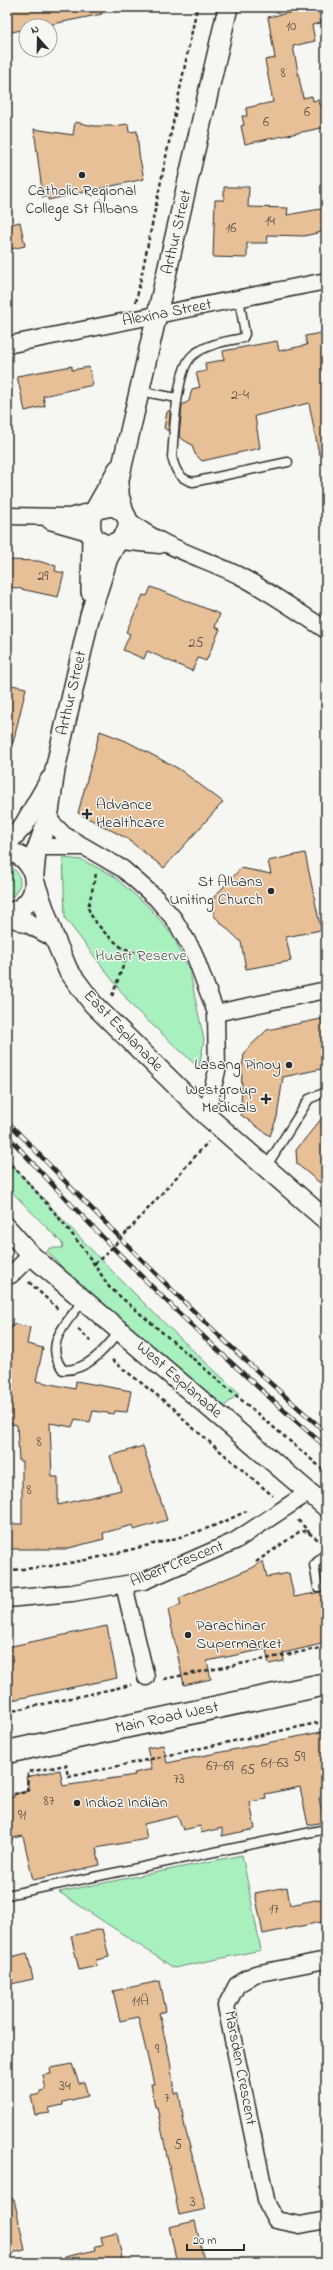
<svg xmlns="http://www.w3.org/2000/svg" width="333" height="2270" viewBox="0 0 333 2270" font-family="'Indie Flower',sans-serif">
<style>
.green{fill:#a8f1bf;stroke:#6a8e75}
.building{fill:#e7c097;stroke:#2b2b2b}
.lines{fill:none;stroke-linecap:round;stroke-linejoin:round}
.service-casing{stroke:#2b2b2b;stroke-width:11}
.minor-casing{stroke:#2b2b2b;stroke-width:19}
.tertiary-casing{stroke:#2b2b2b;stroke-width:22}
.secondary-casing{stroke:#2b2b2b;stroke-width:25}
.path{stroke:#2b2b2b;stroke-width:2.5;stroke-dasharray:4 3;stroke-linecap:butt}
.service{stroke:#f6f6f2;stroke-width:8}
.minor{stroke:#f6f6f2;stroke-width:16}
.tertiary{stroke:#f6f6f2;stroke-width:19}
.secondary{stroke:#f6f6f2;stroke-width:22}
.rail-casing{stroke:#2b2b2b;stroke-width:4.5}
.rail{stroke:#f6f6f2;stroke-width:3;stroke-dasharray:9;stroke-linecap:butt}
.path-bridge{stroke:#2b2b2b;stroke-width:2.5;stroke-dasharray:4 3;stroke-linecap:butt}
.poi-dot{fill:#2b2b2b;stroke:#f6f6f2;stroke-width:1.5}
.labels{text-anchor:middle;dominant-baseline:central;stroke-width:3;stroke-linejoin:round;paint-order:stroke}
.number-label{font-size:14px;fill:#5a5046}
.poi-label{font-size:16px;fill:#2b2b2b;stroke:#f6f6f2;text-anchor:start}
.street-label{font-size:16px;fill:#2b2b2b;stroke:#f6f6f2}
.park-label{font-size:16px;fill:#4a5c50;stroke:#f6f6f2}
</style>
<rect width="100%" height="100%" fill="#f6f6f2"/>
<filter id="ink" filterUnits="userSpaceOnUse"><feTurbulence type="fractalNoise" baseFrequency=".025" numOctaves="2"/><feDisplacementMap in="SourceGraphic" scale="8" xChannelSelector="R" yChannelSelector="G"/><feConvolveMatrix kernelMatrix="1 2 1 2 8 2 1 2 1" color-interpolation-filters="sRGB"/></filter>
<g filter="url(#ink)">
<g class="green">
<path d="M63,858l19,2 30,15 37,32 24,29 17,36 5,26 9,42 -5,28 -66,-61 -68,-89z"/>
<path d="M7,866c10,3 13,9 13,19l-6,10 -7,4z"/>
<path d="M7,1159c74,82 150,160 232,234l-17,15 -148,-128 -27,-29 3,-3h12l1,-4 -56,-57z"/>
<path d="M242,1855l19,95 -87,18 -115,-76z"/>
</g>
<g class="building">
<path d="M7,7h94l1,7 -59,12h-17v3l-19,4z"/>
<path d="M318,7l3,16 -9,2 3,16 -22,5 10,52 9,-2 1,5 6,-1 1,5 6,-1v23l-81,17 -4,-18 3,-1 -2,-9h5l-1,-8 27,-6 -8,-42 10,-2 -7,-41z"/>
<path d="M75,122l19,4h19l15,-2 1,8 8,-1 2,23 5,25 -96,21v-4l-5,2 -9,-69 39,6z"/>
<path d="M224,187h25l-1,20 40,1 -1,7 39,-7v23l-22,5 -36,-1 -1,8h-20v15l-34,-1 2,-57h9z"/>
<path d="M20,222l5,24 -18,4v-25z"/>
<path d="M326,332v121l-7,1 -10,-51 -54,13 5,32 -58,13 -7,-7 -3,-9 -13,-8 3,-32 7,-4 3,-12 8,-2 -4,-14 10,-2 -1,-8 19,-3 -1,-9 54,-10 2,10 28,-6 -2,-9z"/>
<path d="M72,366v4l17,-3 4,18 -50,11 2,10 -20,5 -8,-35z"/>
<path d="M170,410v8l-2,13 -4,-3 3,-16z"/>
<path d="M7,560l31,1 18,5 -1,5 9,2 -6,24 -51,-11z"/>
<path d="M151,587l69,27 -5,13 5,2 -14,32 -8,-3 -6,13 -45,-20 -3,8 -21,-9 7,-16 -4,-2 17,-37 4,1z"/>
<path d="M7,684l19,4 -13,55 -6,-1z"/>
<path d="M100,731l26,10 53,28 44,33 -59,66 -38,-30 -48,-25z"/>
<path d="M305,853l16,77 -35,7 5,24 -45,8 -5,-27 -27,-26v-19l27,-29 30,6 -3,-13z"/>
<path d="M326,1018v50l-43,9 -6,40 -7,19 -29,-21 1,-48 2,-12 3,-6 20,-19z"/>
<path d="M326,1113v75l-29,-24 -1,-14z"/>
<path d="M13,1324l17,3 -3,17 16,4 -7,33 39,8 1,-8 55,10 -4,21 -12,-1 -1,3 -21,-3 -3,11 -15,-3 -3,8 -22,-4 2,54h6v28l63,-15 -11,-34 33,-10 24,74 -33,10 -1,-5 -30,8 1,6 -39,10h-58v-25h15v-63h-3l-2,-36 -10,-2v-85z"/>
<path d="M263,1561l4,16 22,-4 5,24 32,-6v52l-43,10 1,8 -15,3 -3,-15 -59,12 4,18 -27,6 -16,-75 13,-5 -2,-7 73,-30z"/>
<path d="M107,1626l10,52 -110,23v-54z"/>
<path d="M326,1731v66l-7,1 5,24 -16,3 -8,-38 -35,7 1,5 -16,3 5,27 -33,7v-8l-21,5 -1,-7 -17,4 -5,-14 -34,8 3,15 -51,9 4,17 -67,15 -10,-44 -16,3v-41l7,-1v-3l15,-3 -3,-14 34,-7 3,16 20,-3 52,-8 -1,-2 18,-4 -5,-21 16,-3 4,18z"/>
<path d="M287,1887l3,18 36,-7v23l-63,13 -8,-41z"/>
<path d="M102,1929l7,28 -13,3 1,6 -18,4 -8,-34z"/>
<path d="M27,1953l6,26 -26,6v-27z"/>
<path d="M160,1981l6,30 -7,2 11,47 4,33h5l6,35 21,81 -27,6 -22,-108h-2l-4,-23h3l-16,-67 -18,4 -7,-30z"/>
<path d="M72,2064l7,19 5,-1 4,14 -25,6v3l-14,3 1,5 -15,2 -4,-19 10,-2v-3l5,-1 -3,-15 8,-1 -1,-6z"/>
<path d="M14,2199l11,51 -18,4v-54z"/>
<path d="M195,2221l9,40 -27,2 -8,-36z"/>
<path d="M117,2233l6,30h-58l-1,-6 32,-7 -1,-4 8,-1 -2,-8z"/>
</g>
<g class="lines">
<defs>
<g id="service">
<path d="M239,298l6,36 -2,4c-16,3 -36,6 -50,17 -17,13 -19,80 -21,102 3,13 7,22 21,25l95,-20"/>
<path d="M139,391l38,7"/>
<path d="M266,1167l43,-68 17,-7"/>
<path d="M84,1299c-16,23 -42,44 -21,71 25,1 42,-21 57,-39"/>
<path d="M318,1587l-4,-22 12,-12"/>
<path d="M7,1895l319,-66"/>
</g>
<g id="minor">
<path d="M7,345l319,-64"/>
<path d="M7,516l62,1 27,-7"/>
<path d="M127,519c32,27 74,38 111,56 31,16 59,36 88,55"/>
<path d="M50,521l42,12"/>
<path d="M120,541l40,4"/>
<path d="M48,819l16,16 59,34 33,29 18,21 19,32 23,62 1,58 -11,44"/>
<path d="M38,847h46"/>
<path d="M216,1013l110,-23"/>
<path d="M7,1276l4,-1 20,-20"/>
<path d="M124,1585l22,92"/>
<path d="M7,1599l65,-6 72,-12 91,-40 74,-49"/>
<path d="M326,1960l-71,14 -18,11 -11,21 41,198 9,16 24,5 26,-5"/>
</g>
<g id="tertiary">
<path d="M98,509l14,-3c36,12 3,54 -17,32 -5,-6 -5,-13 -4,-21l27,-48"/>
<path d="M124,513l-5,-18v-16l109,-472"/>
<path d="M91,592l1,-58"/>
<path d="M7,843l17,-18 26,-45"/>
<path d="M7,851c36,7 37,56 0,62"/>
<path d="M34,874l2,-22 12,-33 7,-49 35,-155 18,-57 9,-16"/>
<path d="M35,883l19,54 14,33 25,34 113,111 120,105"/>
<path d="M7,915l21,8 26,14"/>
<path d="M7,1228l24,27 295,252"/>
</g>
<path id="secondary" d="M7,1752l319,-68"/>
</defs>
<use href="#service" class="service-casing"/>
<use href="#minor" class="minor-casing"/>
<use href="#tertiary" class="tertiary-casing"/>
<use href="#secondary" class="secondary-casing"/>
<g class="path">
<path d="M136,302l61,-295"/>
<path d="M96,874l-8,34 5,11 13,15 15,13 17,7h11l21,5h8"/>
<path d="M112,996l17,-46"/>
<path d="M7,1160c38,40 73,80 102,127l217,185"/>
<path d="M128,1231l80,-89"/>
<path d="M94,1264l11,-9"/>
<path d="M29,1282l30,28"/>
<path d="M78,1329l14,13"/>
<path d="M112,1360l65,51 9,11 87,74"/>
<path d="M298,1520l13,14"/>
<path d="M256,1562l43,-30 7,-1 14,10"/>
<path d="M7,1570c47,-2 92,-12 138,-24 34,-8 70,-18 101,-35"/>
<path d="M164,1679l162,-32"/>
<path d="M7,1712l124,-27"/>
<path d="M7,1795l20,-3 1,-20 38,-7 2,12 258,-56"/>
</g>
<use href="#service" class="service"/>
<use href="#minor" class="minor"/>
<use href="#tertiary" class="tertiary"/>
<use href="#secondary" class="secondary"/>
<defs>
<g id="rail">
<path d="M7,1121c103,107 206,215 319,311"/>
<path d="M7,1135c100,111 206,215 319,312"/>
</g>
</defs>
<use href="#rail" class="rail-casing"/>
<use href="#rail" class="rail"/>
<path class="path-bridge" d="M105,1255l23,-24"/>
</g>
</g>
<g class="poi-dot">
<circle cx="82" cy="175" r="4"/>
<path d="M85 808h4v4h4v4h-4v4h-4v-4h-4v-4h4z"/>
<circle cx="271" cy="891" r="4"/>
<circle cx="289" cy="1065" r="4"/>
<path d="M264 1093h4v4h4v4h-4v4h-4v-4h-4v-4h4z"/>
<circle cx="188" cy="1635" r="4"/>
<circle cx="77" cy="1803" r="4"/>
</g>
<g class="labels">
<g class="number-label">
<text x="291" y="26">10</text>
<text x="283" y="73">8</text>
<text x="307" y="112">6</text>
<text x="266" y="122">6</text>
<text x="270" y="221">14</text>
<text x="231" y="228">16</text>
<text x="240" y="395">2-4</text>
<text x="43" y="576">29</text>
<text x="196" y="643">25</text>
<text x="39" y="1442">8</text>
<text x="29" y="1490">8</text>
<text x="299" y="1757">59</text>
<text x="275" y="1763">61-63</text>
<text x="220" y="1766">67-69</text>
<text x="248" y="1770">65</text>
<text x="179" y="1779">73</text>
<text x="49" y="1801">87</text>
<text x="22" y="1815">91</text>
<text x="274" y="1909">17</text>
<text x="140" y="2001">11A</text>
<text x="157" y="2049">9</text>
<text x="65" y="2086">34</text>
<text x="167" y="2098">7</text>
<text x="178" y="2145">5</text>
<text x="193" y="2202">3</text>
</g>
<g class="poi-label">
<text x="82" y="191" text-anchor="middle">Catholic Regional<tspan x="82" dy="18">College St Albans</tspan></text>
<text x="96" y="805">Advance<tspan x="96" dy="18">Healthcare</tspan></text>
<text x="263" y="882" text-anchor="end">St Albans<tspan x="263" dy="18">Uniting Church</tspan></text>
<text x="281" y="1065" text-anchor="end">Lasang Pinoy</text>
<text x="257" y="1090" text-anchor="end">Westgroup<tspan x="257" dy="18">Medicals</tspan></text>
<text x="196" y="1626">Parachinar<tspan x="196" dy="18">Supermarket</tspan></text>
<text x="85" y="1803">Indioz Indian</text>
</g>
<g class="street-label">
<text transform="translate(177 232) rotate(-77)">Arthur Street</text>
<text transform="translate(167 313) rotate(-11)">Alexina Street</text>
<text transform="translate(72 693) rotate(-77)">Arthur Street</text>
<text transform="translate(123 1031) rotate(46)">East Esplanade</text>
<text transform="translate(179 1380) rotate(41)">West Esplanade</text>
<text transform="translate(177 1564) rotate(-22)">Albert Crescent</text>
<text transform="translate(167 1718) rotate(-12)">Main Road West</text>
<text transform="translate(240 2068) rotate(79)">Marsden Crescent</text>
</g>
<g class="park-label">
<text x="141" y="956">Huart Reserve</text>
</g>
</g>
<rect width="333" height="2270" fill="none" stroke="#f6f6f2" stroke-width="24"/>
<rect x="12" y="12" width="309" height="2246" fill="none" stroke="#2b2b2b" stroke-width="1.5" filter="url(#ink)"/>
<g transform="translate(38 38) rotate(340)"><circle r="19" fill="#f6f6f2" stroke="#a5a5a2"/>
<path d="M0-3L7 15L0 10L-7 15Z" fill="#2b2b2b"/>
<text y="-6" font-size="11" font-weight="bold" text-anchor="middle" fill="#2b2b2b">N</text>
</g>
<path d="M187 2244v6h57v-6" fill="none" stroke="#2b2b2b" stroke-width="2"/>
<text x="193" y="2244" font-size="12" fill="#2b2b2b" stroke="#f6f6f2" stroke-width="3" paint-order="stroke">20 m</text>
</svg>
